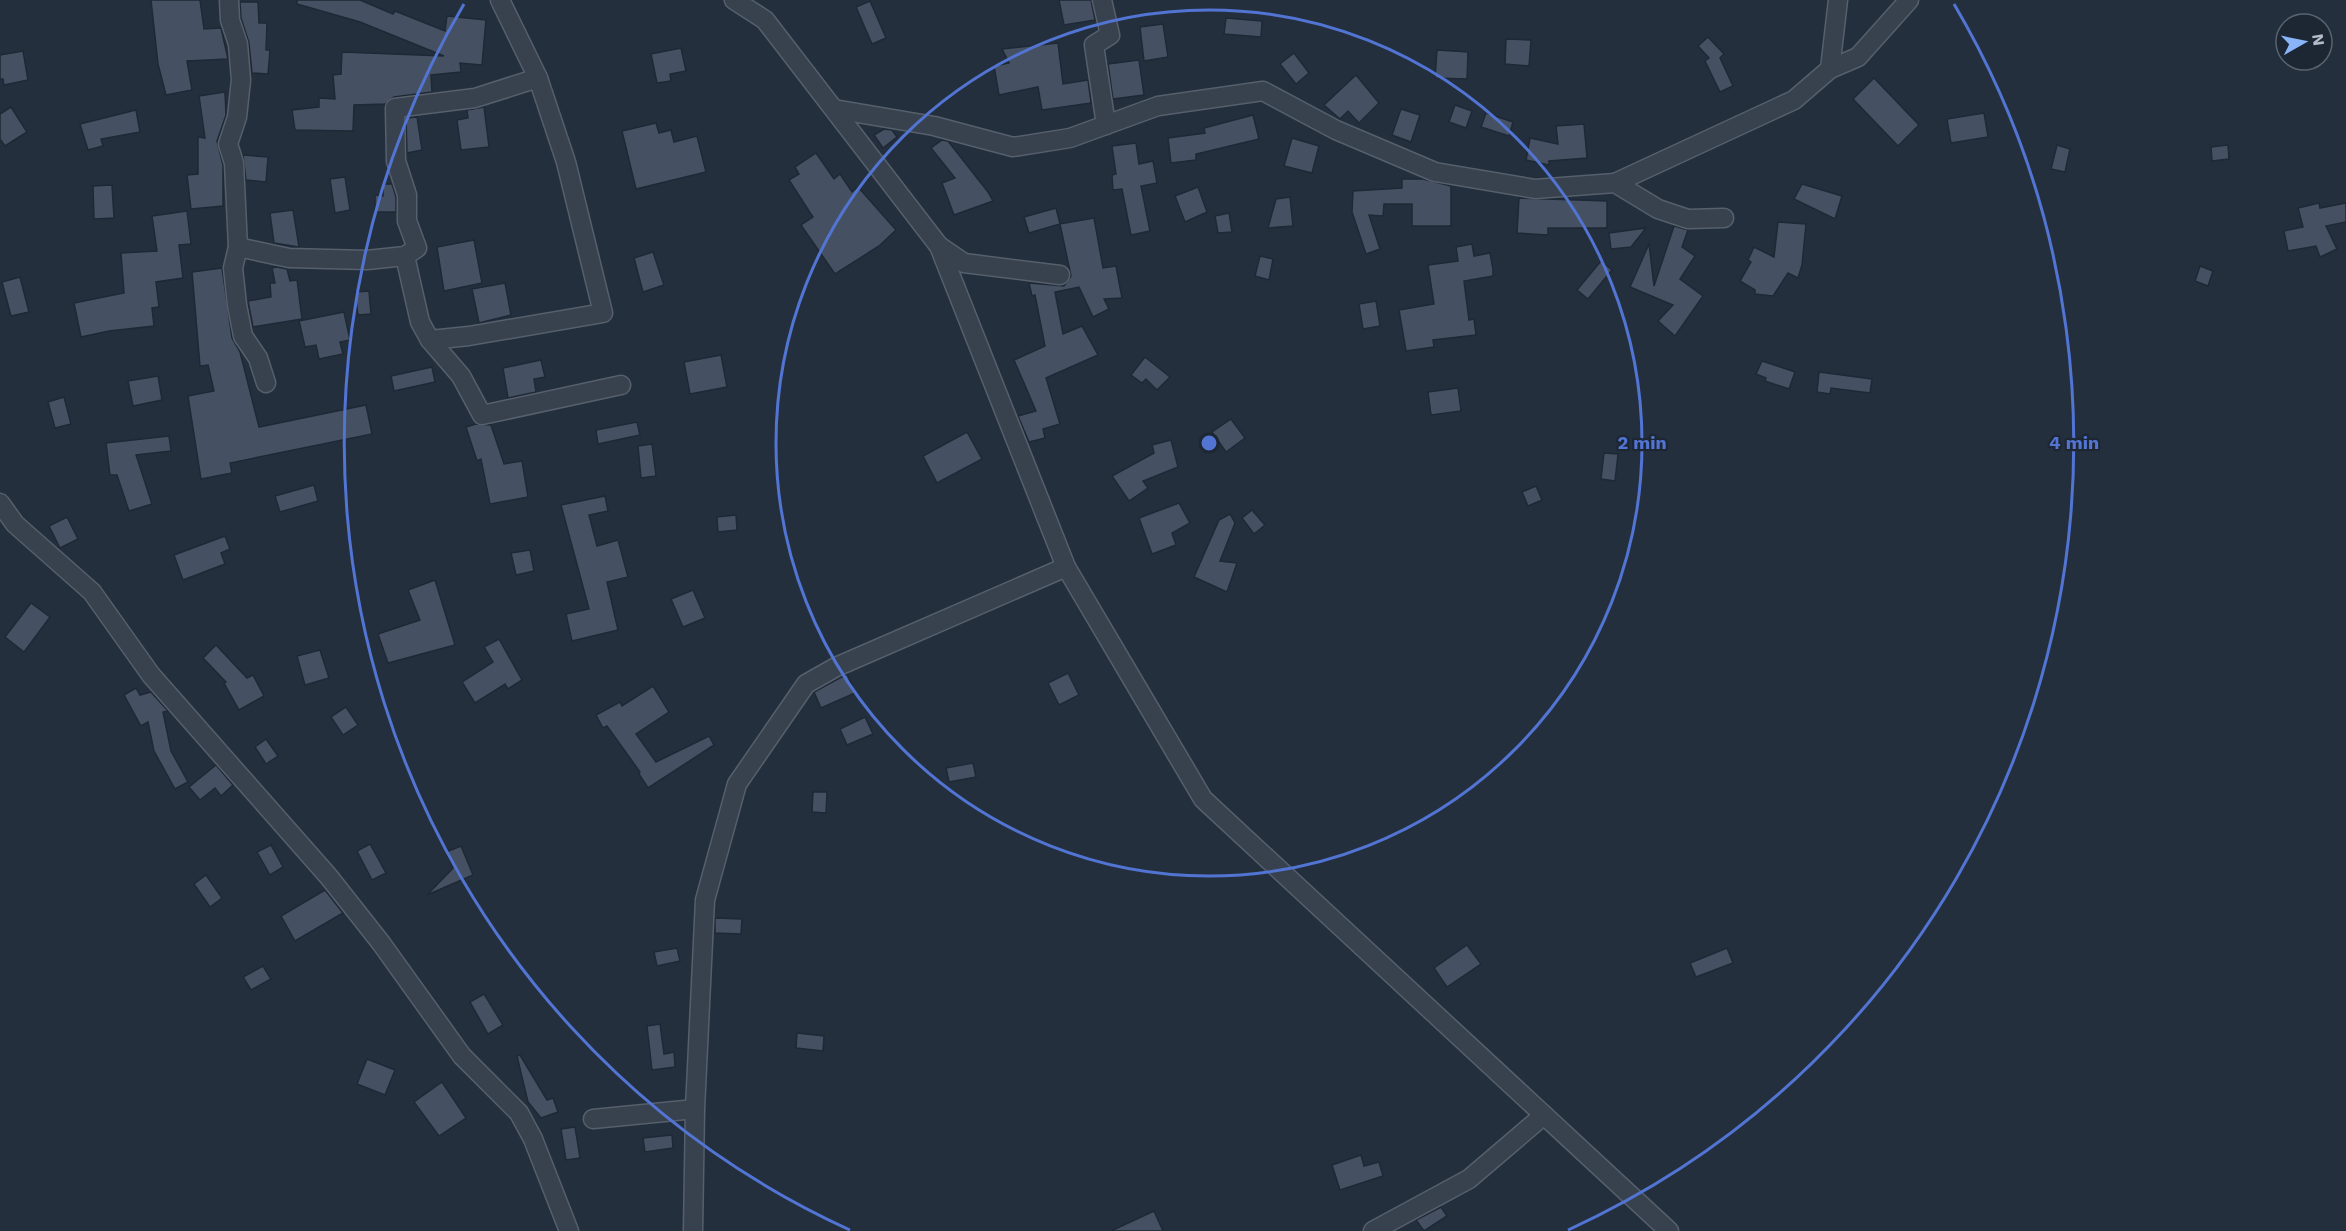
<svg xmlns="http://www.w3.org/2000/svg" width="2346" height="1231" viewBox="0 0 2346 1231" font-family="'Work Sans',sans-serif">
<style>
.building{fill:#455162;stroke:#1f2835;stroke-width:1.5}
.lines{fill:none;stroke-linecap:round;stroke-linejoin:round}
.minor-casing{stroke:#565f6c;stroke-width:21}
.minor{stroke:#38414e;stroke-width:18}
.ring{fill:none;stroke:#5274d3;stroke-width:3}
.centre{fill:#5274d3;stroke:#1d2633;stroke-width:3}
.ring-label{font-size:18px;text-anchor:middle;font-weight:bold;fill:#5274d3;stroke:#1d2633;stroke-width:4.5;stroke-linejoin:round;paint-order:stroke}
</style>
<rect width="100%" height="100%" fill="#242f3e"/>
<g class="building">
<path d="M151,0h49l4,29 17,-1 7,31 -41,2 5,29 -26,5 -8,-31z"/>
<path d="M297,0h63l33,14 2,-3 50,20 2,-15 39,4 -4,45 -22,-2 1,9 -30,3 1,17 -38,5 -9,7 -31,1 -1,26 -58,-1 -3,-20 27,-3v-9l16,1 -2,-24 8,-1 1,-22 102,4 -84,-34 -63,-18z"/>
<path d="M1059,0h32l4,20 -31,5z"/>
<path d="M870,1l16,37 -14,6 -16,-37z"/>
<path d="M240,2h18l1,21h8l-1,27h4l-2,24 -16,-1 -3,-30 -8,-25z"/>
<path d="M1226,18l36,3 -1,16 -37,-3z"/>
<path d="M1163,24l5,33 -24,4 -4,-34z"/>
<path d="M1708,37l16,17 -4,4 13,28 -13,6 -15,-31 4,-3 -11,-12z"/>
<path d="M1506,39l25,1 -2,26 -24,-2z"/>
<path d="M1058,43l5,41 25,-4 3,23 -49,7 -4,-23 -39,8 -5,-29 15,-3 -7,-14z"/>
<path d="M681,48l5,23 -16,3 1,7 -14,2 -6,-29z"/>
<path d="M1437,50l31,2 -1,27 -32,-1z"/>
<path d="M23,51l5,29 -24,5 -1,-6h-3v-24z"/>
<path d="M1294,53l15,20 -13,11 -16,-20z"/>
<path d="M1139,60l5,35 -31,4 -5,-35z"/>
<path d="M1356,75l23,28 -20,20 -11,-12 -8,8 -16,-14z"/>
<path d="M1874,78l45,47 -21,21 -45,-47z"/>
<path d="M225,92l1,23 -9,26 6,24v41l-32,3 -4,-34 11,-1v-37l7,1 -6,-42z"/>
<path d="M1455,105l17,6 -6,17 -17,-6z"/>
<path d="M11,107l16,25 -22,14 -5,-7v-25z"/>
<path d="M484,107l5,40 -28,3 -4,-30 11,-2 -1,-8z"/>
<path d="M1401,109l19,6 -9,27 -19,-7z"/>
<path d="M136,110l4,22 -39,7 2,7 -15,4 -8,-26z"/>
<path d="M1486,113l27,9 -4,14 -28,-9z"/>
<path d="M1984,113l4,24 -37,6 -4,-24z"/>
<path d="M1253,115l6,24 -63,15v6l-25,3 -3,-25 37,-5 -1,-5z"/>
<path d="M417,117l5,33 -15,3 -1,-35z"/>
<path d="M656,123l3,10 12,-3 3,12 23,-6 9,36 -70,17 -14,-58z"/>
<path d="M1584,124l3,34 -38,3v4l-23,-5 4,-22 28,6 -2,-18z"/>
<path d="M884,129l8,1 5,7 -14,11 -9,-13z"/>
<path d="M1292,138l27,8 -7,27 -28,-7z"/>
<path d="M942,140l6,1 40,51 5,9 -39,14 -12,-32 13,-5 -24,-30z"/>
<path d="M1136,143l3,21 14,-3 4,22 -16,3 9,45 -19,4 -9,-46 -9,1 -1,-15 4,-1 -4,-28z"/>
<path d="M2057,145l13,4 -5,23 -14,-3z"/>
<path d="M2228,145l1,14 -17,2 -1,-14z"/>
<path d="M816,153l18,26 6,-5 12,18 6,-5 38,43 -17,16 -44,28 -34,-49 12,-8 -24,-37 10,-6 -4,-7z"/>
<path d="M243,155l25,2 -2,25 -20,-2z"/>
<path d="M345,177l5,33 -15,3 -5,-34z"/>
<path d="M1402,179h21l28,7v40h-39v-22h-28l-1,12 -14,-1 11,34 -14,5 -14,-42 1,-21 49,-3z"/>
<path d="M383,184h9l4,13v15h-21v-17l8,1z"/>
<path d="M1802,184l40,12 -7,23 -41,-20z"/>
<path d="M112,185l2,33 -20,1 -1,-33z"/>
<path d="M1198,187l9,25 -22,10 -10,-26z"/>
<path d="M1290,197l3,29 -25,2 8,-29z"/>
<path d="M1519,198l88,3v27h-59v7l-31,-2z"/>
<path d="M2319,203l1,5 26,-5v19l-20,4 11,23 -17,8 -4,-11 -28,5 -4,-20 19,-4 -5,-19z"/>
<path d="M1056,208l4,16 34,-6 9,50 13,-2 6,32 -18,1 5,10 -16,8 -14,-30 -24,5 8,42 19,-8 16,29 -52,23 14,46 -17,5 2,9 -16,4 -11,-26 18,-5 -22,-51 31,-14 -10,-51 -3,1 -3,-13 35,3 7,-10 -11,-52 -31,9 -5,-16z"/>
<path d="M293,210l6,37 -25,-4 -4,-30z"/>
<path d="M187,211l4,33 -12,1 4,33 -27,4 3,25 -7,1 2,18 -45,5 -28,6 -7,-34 50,-10 -3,-40 36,-2 -5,-35z"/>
<path d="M1229,213l3,19 -14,1 -3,-17z"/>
<path d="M1778,222l28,2 -4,41 -4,13 -10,-5 -15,23 -18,-2v-4l-15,-9 11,-19 -3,-2 6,-13 20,10z"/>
<path d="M1674,226l14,4 -6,17 13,9 -15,23 23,17 -28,40 -17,-15 15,-16 -43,-18 19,-43 5,42z"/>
<path d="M1646,228l-15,19 -20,2 -2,-16z"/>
<path d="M474,240l8,43 -38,8 -7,-44z"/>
<path d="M1472,244l2,12 16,-3 3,16v7l-29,5 5,39 5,-1 2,16 -43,5 1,7 -28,4 -7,-41 35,-6 -6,-39 30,-4 -2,-14z"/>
<path d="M653,252l11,33 -21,7 -9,-34z"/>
<path d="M1260,256l13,3 -4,21 -14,-4z"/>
<path d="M1601,261l11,9 -24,29 -11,-9z"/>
<path d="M2200,266l13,5 -5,15 -13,-5z"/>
<path d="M277,267l10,2 3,12 7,-1 5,39 -49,8 -5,-26 23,-4 -1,-14h5l-3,-15z"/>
<path d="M222,268l10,70 8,14 19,75 107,-22 6,29 -142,29 2,10 -31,6 -13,-83 26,-5 -6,-26 -8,1 -8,-94z"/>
<path d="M20,277l9,35 -18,4 -9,-34z"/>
<path d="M505,283l6,32 -32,8 -7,-34z"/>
<path d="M369,291l2,23 -13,1 -3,-23z"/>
<path d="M1376,301l4,25 -17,3 -4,-25z"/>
<path d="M344,312l6,28 -10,2 3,12 -24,5 -3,-14 -11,2 -6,-26z"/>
<path d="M721,355l6,32 -37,7 -6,-32z"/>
<path d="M1145,357l25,20 -13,13 -11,-11 -4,4 -11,-8z"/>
<path d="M541,360l4,17 -11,2 2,13 -28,6 -5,-30z"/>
<path d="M1762,361l33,11 -6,17 -24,-8 1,-3 -10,-4z"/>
<path d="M432,367l3,15 -41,9 -3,-15z"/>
<path d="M1819,372l53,7 -2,14 -39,-5 -1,6 -13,-2z"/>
<path d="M158,376l4,24 -29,6 -5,-25z"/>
<path d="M1458,388l3,23 -30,4 -3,-23z"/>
<path d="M64,397l7,27 -16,4 -7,-26z"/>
<path d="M1231,419l14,19 -19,14 -14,-20z"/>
<path d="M637,422l3,13 -42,9 -2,-14z"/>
<path d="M476,424l15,1 13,39 18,-3 6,36 -38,7 -9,-45 -4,2 -11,-34z"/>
<path d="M967,432l15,27 -45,24 -14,-27z"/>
<path d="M169,436l2,15 -35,4 16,49 -23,7 -12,-36h-7l-4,-32z"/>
<path d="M1171,440l7,27 -35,14 5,7 -19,13 -17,-25 42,-23 -2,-8z"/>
<path d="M652,444l4,32 -15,2 -3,-32z"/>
<path d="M1604,453l14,1 -3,27 -14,-2z"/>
<path d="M314,485l4,16 -38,11 -5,-16z"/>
<path d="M1536,486l6,14 -14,6 -6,-14z"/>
<path d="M605,496l3,15 -19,4 8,31 21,-6 10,37 -21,5 11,48 -46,11 -6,-27 23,-5 -28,-104z"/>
<path d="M1179,503l11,20 -18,10 4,12 -24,9 -13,-36z"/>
<path d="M1252,510l13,15 -11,9 -12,-16z"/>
<path d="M1230,514l5,9 -15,38 17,2 -10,29 -33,-15 25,-57z"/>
<path d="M736,515l1,15 -19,2 -1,-15z"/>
<path d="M67,517l11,22 -18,9 -11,-22z"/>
<path d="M225,536l5,13 -9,4 4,11 -42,16 -9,-25z"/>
<path d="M530,550l4,21 -18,4 -5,-22z"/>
<path d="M435,580l20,65 -67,18 -10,-29 42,-14 -12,-30z"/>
<path d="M693,590l12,28 -22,9 -12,-28z"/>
<path d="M31,603l19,14 -26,35 -19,-15z"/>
<path d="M499,639l23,41 -14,9 -3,-5 -30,19 -13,-21 31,-20 -9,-15z"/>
<path d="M216,645l31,33 6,-3 11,21 -25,14 -15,-27 2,-1 -23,-24z"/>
<path d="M320,650l9,28 -24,7 -8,-29z"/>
<path d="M1068,673l11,22 -20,10 -11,-22z"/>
<path d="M847,674l8,19 -34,15 -7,-16z"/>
<path d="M653,686l16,26 -33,22 20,28 53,-26 5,9 -66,43 -9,-14 1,-2 -33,-46 -4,2 -7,-13 24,-13 2,4z"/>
<path d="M136,688l4,7 11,-3 17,19 -5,1 8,39 17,31 -13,7 -21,-38 -6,-29 -7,4 -17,-31z"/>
<path d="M346,707l12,18 -15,10 -12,-18z"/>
<path d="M865,717l8,17 -26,11 -7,-16z"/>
<path d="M266,739l12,17 -12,8 -11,-17z"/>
<path d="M973,763l3,14 -27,5 -3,-14z"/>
<path d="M216,765l17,20 -12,11 -6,-8 -15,12 -11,-13z"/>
<path d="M813,792h14l-1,21 -14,-1z"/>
<path d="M370,844l16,29 -14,7 -15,-29z"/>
<path d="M271,845l12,22 -13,8 -13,-23z"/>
<path d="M461,846l12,29 -46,20 26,-27 -7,-16z"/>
<path d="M206,875l16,23 -12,9 -16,-23z"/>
<path d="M325,890l18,23 -48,28 -14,-25z"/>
<path d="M715,918l27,1 -1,15 -26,-1z"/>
<path d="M1467,945l14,19 -34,23 -13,-19z"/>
<path d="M677,948l3,13 -23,5 -3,-14z"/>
<path d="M1727,948l6,15 -37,14 -6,-14z"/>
<path d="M263,966l8,13 -20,11 -8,-13z"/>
<path d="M484,994l19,31 -15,9 -18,-32z"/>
<path d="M660,1024l4,30 10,-2 1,15 -23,3 -5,-44z"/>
<path d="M797,1033l27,3 -1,15 -27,-3z"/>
<path d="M520,1055l27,45 6,-2 5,14 -17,6 -13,-16 -11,-46z"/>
<path d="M367,1059l28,11 -10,25 -28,-11z"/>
<path d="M442,1082l24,36 -27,18 -25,-34z"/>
<path d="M575,1127l5,31 -14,2 -5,-31z"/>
<path d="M672,1135l1,13 -28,4 -2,-14z"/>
<path d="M1361,1155l3,11 15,-4 4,14 -43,14 -8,-25z"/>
<path d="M1441,1207l6,9 -23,15 -8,-11z"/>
<path d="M1154,1211l9,20h-52z"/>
</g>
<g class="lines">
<defs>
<g id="minor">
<path d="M229,0l1,20 8,24 3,36 -4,37 -9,27 6,19 4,84 -5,21 4,37 6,31 15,22 8,25"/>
<path d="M734,0l31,20 174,226 127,321 137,232 466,432"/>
<path d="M1102,0l8,35 -16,10 12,80"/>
<path d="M1830,69l28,-12 51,-57"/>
<path d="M834,109l100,17 79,21 57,-9 88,-32 105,-15 73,39 99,42 100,17 80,-6 43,26 30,10 36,-1"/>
<path d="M1615,183l179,-83 36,-31 8,-69"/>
<path d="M939,246l25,17 96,12"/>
<path d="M238,247l51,11 78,2 38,-4 12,-8 -10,-27v-26l-11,-34 -1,-53 80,-10 63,-20 -38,-78"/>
<path d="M405,256l15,66 10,18 39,-4 134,-23 -37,-151 -28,-84"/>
<path d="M430,340l31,36 21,39 139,-30"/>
<path d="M0,503l15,21 77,68 59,83 178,202 52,66 81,113 57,57 14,26 36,92"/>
<path d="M593,1119l102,-10"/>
<path d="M693,1231l2,-122 10,-209 32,-116 69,-100 30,-17 230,-100"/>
<path d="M1373,1231l96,-52 75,-64"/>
</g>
</defs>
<use href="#minor" class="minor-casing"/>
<use href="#minor" class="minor"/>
</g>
<g class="ring">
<circle cx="1209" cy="443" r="433"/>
<path d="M850 1230A865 865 0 0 1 464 4M1954 4A865 865 0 0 1 1568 1230"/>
</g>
<circle cx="1209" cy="443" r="9" class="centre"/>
<g class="ring-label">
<text x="1642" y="449">2 min</text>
<text x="2074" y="449">4 min</text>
</g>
<g transform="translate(2304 42) rotate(81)"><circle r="28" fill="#1d2633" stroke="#59626f" stroke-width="1.5"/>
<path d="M0-4.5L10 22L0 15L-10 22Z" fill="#8ab4f8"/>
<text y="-9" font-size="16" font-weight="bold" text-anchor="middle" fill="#b4bcc9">N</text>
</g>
</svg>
